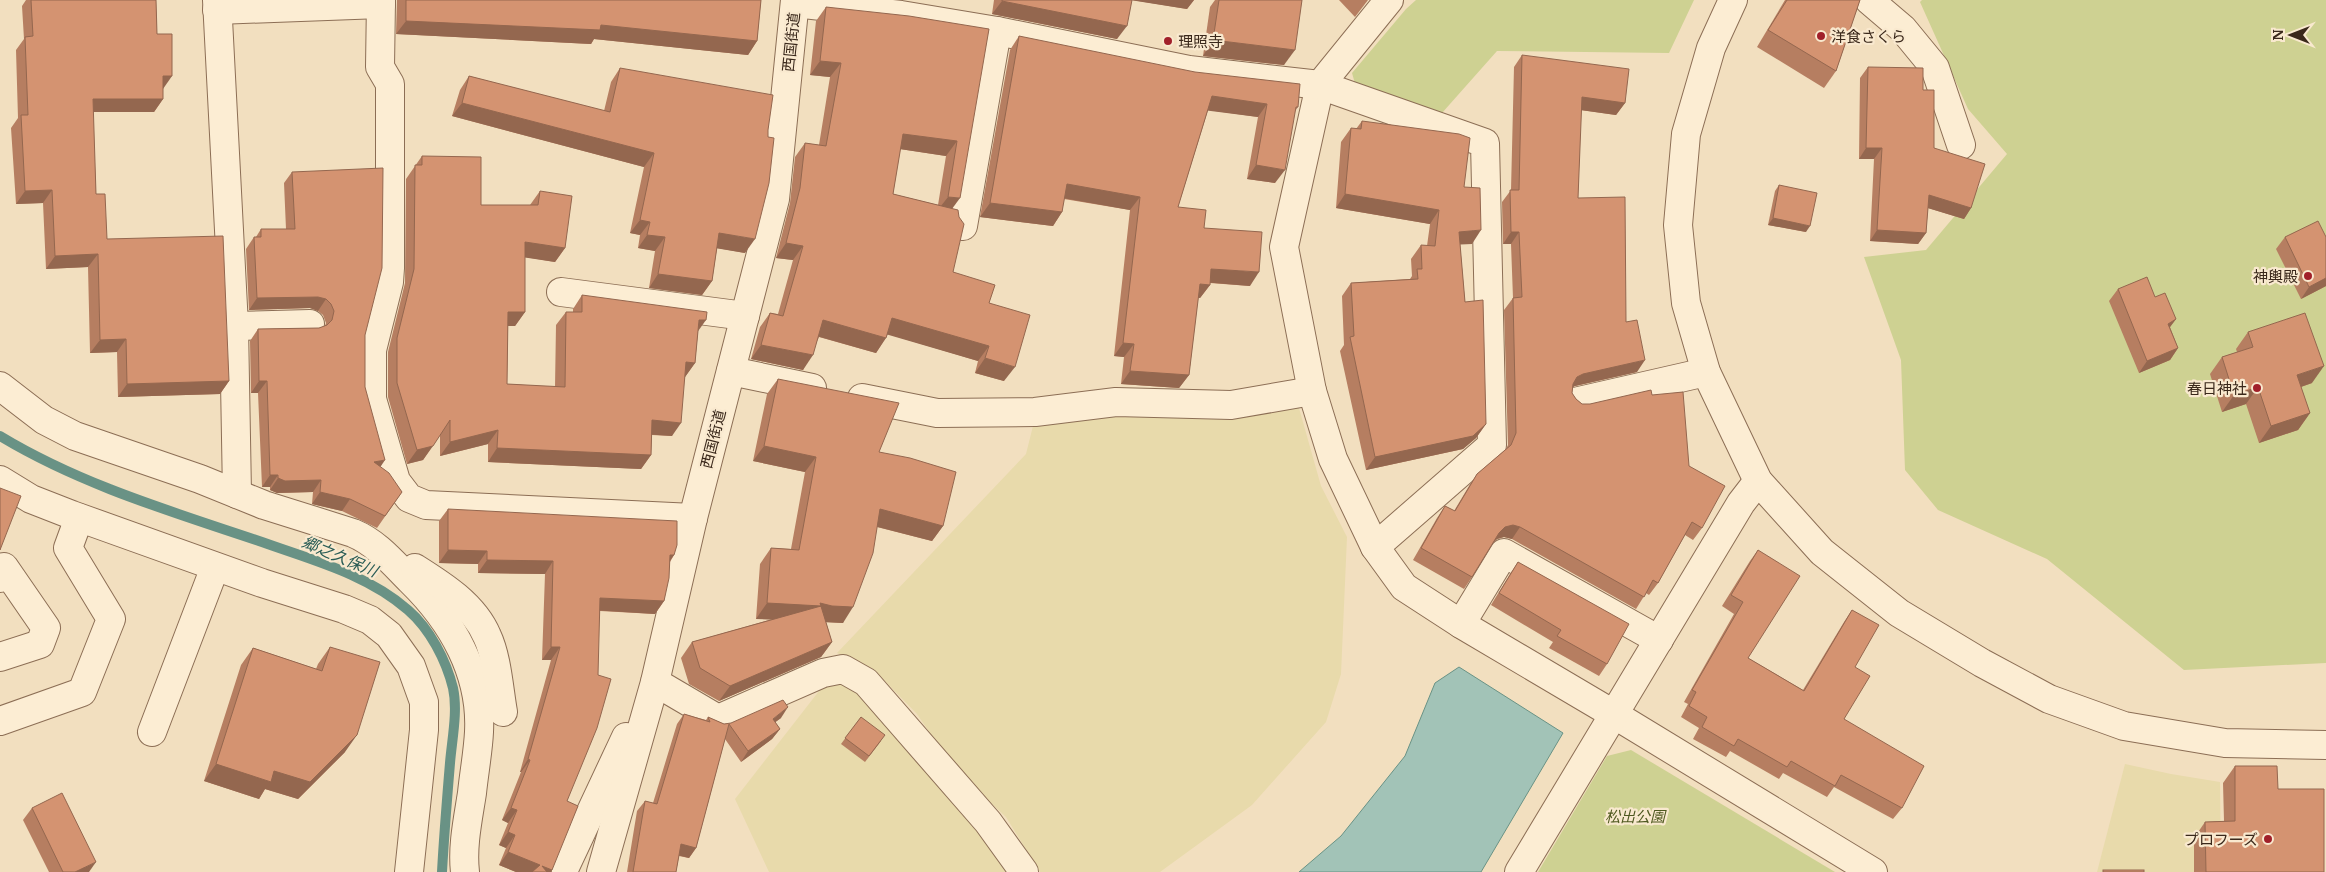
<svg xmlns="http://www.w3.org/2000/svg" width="2326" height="872" viewBox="0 0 2326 872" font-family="Merriweather,'Noto Sans JP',serif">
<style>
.farmland{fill:#e8daab}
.green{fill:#ced192}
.water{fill:#a2c3b7;stroke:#699285}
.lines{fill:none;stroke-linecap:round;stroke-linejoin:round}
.stream{stroke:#699285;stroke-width:10}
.minor-casing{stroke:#8c6e55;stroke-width:30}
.minor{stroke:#fcedd3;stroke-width:28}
.wall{fill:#b67e61;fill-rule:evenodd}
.shaded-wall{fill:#94674f}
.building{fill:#d49371;stroke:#94674f}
.poi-dot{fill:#a1202a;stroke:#f9e9cf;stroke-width:2}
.labels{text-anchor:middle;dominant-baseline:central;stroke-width:4.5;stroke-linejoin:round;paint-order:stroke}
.poi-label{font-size:15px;fill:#3a281b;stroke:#f9e9cf;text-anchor:end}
.street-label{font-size:15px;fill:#3a281b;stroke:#f9e9cf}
.park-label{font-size:15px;font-style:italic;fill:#4f5920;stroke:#f9e9cf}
.water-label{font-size:16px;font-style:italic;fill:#295c55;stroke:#f9e9cf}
</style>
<rect width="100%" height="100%" fill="#f2dfbf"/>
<g class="farmland">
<path d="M1297,401l24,85 26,51 -6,137 -15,48 -74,83 -92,67h-120l-34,-55 -51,-47 -38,-56 -42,-43 -38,-18 189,-199 9,-36z"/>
<path d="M846,681l18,13 150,178h-245l-34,-73 91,-117z"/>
<path d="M2125,764l46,10 49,8 1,90h-124z"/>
</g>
<g class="green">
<path d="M1416,0h278l-25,53 -172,-2 -55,62 -86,-26 -4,-14 54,-64z"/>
<path d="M1922,0h404v663l-142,7 -137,-111 -109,-49 -33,-40 -4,-110 -37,-103 62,-7 81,-96 -39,-45 -48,-107z"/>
<path d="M1631,750l204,122h-297l69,-116z"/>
</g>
<path class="water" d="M1459,667l104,66 -82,139h-182l42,-36 64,-80 30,-73z"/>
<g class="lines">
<path class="stream" d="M0,436c81,49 173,76 262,106 50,18 105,32 146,68 22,19 38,50 45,78 5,23 -1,51 -3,75 -3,36 -6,72 -8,109"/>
<defs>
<g id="minor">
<path d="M217,0l17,326 3,168"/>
<path d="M381,0l-1,67 10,17v184l-1,14 -17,68v49l24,82 13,17 17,7 267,13"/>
<path d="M1389,0l-69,85 -36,162 28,144 21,68 42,88 29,40 57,37 154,91 258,157"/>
<path d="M1733,0l-22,48 -25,86 -8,91 8,78 20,69 52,109 64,71 77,61 83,50 67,36 75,27 101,17 101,2"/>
<path d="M1869,0l34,29 32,39 26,77"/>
<path d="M795,3l106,12 96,16 192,39 131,15 165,58 7,302 -117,102"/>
<path d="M217,10l164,-6"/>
<path d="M963,226l34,-195"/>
<path d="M561,292l184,24"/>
<path d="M234,326l76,-2"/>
<path d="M731,371l81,17"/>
<path d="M0,386l44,34 31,16 125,43 64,26 89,28c24,10 40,30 58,48 41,40 71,92 68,151 -1,20 -5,41 -7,61 -4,26 -10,53 -7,79"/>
<path d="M862,398l75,15 98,-1 81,-10 115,3 81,-14"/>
<path d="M1579,401l127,-29"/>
<path d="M0,480l31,19 41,16 190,68 82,26 26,11 19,15 22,31 13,36v28l-15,142"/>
<path d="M415,568c27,17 59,37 72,68 10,21 12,53 16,76"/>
<path d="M0,578l4,-11 42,61 -6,16 -40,13"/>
<path d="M1461,624l43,-71 155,87"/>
<path d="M655,682l63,37 105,-46 20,-4 23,13 122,140 36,50"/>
<path d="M0,721l82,-29 29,-73 -43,-71 11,-30"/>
<path d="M152,732l63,-165"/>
<path d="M565,867l61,-130"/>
<path d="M601,872l54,-190 38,-164 82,-319 20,-199"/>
<path d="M1519,872l222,-369 17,-22"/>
</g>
</defs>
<use href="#minor" class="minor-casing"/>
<use href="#minor" class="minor"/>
</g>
<g class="wall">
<path d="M26,0h130l1,34 6,55v10l-9,13h-61l3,82 11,45 122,142 -9,13 -102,3 -1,-45 -27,1 -2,-86 -42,2 -3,-66 -27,1 -5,-76 7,-10 -2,-68 8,-11 -2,-33z"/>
<path d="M397,0h364l-4,41 -9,14 -154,-16 -3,5 -195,-10z"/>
<path d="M994,0h200l-7,9 -55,-9 -15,39 -125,-25z"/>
<path d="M1215,0h87l-18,65 -81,-9 7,-49z"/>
<path d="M1339,0h29l-13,17z"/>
<path d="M1785,0h75l-24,71 -12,17 -67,-41z"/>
<path d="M826,7l163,22 -37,179 1,64 36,31 15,78 -29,-8 3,-12 -90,-27 -12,19 -57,-16 -16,33 -52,-11 9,-32 10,-14 8,1 15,-54 -17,-2 14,-55 5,-46 10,-14 14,2 11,-68 -20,-2 6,-54zM900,149l46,7 -8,49 -45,-11z"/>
<path d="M1019,36l279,71 -3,4 -20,72 -28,-4 11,-62 -50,-7 -30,97 26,21 46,58 -40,-3v2l-10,13h-2l-9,77 -10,13 -58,-4 3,-27 -10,-1 16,-146 -66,-11 -2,13 -9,14 -73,-9 30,-167z"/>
<path d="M1522,55l103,48 -9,12 -35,-5 -3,88 48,124 11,50 -62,14 -2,1 -1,6 4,6 6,5h8l62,-9 37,71 13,62 -9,12 -8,-5 -27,48 -9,12 -3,-2 -10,16 -124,-70 -8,-2 -7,2 -4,4 -21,34 -8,12 -51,-29 24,-42 8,-12 9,5 15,-25 8,-12 29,-25 2,-4 -4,-135 9,-12 -2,-54h-8l-1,-42 9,-12 3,-123z"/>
<path d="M1868,67l55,23 11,58 37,60 -7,11 -36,-11 -2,25 -8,11 -48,-3 4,-82h-15l1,-81z"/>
<path d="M620,68l125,185 -28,-5 -5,33 -10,14 -53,-7 6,-37 -17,-3 2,-13 -10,-2 14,-66 -192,-51 8,-26 9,-14 135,35 7,-29z"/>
<path d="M1362,121l102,66 8,57h-12l5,58 21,122 -10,14 -13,11 -97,21 -26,-119 4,-6 -2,-49 9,-13 59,-4 2,-3 -1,-17 10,-14 6,1 3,-22 -94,-16 5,-66 10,-14 5,1z"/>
<path d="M422,156l59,49h49l10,-14 25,57 -10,14 -30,-5v55l-10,14h-7l-1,58 48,3 1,-62 10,-13h7v-3l9,-14 116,37 -3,31 -10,14 -13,59 -20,-1 -1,20 -10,14 -153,-7v-18l-48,12v-22l-17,26 -16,4 -19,-67v-45l17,-69 1,-104z"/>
<path d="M292,172l73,163v52l15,80 22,25 -25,36 -35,-17 -30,-7 1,-12 -36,1 -7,-3v-3h-8l-4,-94h-7l-1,-52 8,-12 61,-1 6,-2 1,-3 -3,-8 -5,-4 -8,-3 -61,2 -3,-61 8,-12h2l5,-8h25l-2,-46z"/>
<path d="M1779,185l27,47 -38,-7 7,-34z"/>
<path d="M2285,237h41v49l-25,13 -25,-50z"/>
<path d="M2118,289l37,8 21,22 -6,8 8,21 -8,12 -31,13 -30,-72z"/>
<path d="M2248,332l64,51 -11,4 9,26 -12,17 -39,13 -13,-39 -24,8 -12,-38 12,-17 15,-5 -1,-3z"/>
<path d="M778,379l101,73 64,74 -11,15 -55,-14 -34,96 -17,-1 6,20 -11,15 -102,44 -30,-17 -8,-26 11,-16 81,-23h-17l4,-55 11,-16 20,1 14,-77 -52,-11 14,-67z"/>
<path d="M448,509l226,46 -4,7 -6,39 -9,13 -55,-3 -33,190 -15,69 -1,2h-35l-17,-7 7,-17 -7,-3 9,-22 -6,-3 19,-48h-1l31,-112h-9l3,-86 -67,-1v-9l-39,-1v-42z"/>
<path d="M1758,550l-10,108 55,32 41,-68 8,-12 3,57 -11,52 58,89 -9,11 -59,-32 -7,10 -44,-24 -4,6 -49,-28 -4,6 -33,-18 6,-11 -18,-11 7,-13 -4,-2 50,-88 -12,-8 28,-45z"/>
<path d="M1518,562l89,102 -8,12 -50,-28 4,-6 -62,-37 19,-31z"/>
<path d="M330,647l15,105 -47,47 -33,-10 -6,10 -55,-18 37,-116 12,-17 63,21 2,-5z"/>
<path d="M684,714l22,6 2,-3 16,7 57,-6 -6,4 5,7 -8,10 -31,23 -16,-23 -29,109 -7,10 -10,-2 -3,16h-49l10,-61 8,-10 8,2 24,-79z"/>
<path d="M861,717l20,24 -16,21 -24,-18z"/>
<path d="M2235,766l43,23 46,83h-130v-34l11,-16 19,-1 -1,-38z"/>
<path d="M32,808l57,64h-40l-26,-52z"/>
</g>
<g class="shaded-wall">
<path d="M1130,0h64l-7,9z"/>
<path d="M1002,1l125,25 -10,13 -125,-25z"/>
<path d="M406,21l195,4 156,16 -9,14 -154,-16 -3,5 -195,-10z"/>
<path d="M1213,40l82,10 -11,15 -81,-9z"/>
<path d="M820,61l21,2 -11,14 -20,-2z"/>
<path d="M163,76h9l-9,13z"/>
<path d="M1212,96l55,8 -9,13 -55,-7z"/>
<path d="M1582,97l43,6 -9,12 -43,-6z"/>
<path d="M93,99h70l-9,13h-70z"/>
<path d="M462,103l192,50 -10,14 -192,-51z"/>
<path d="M903,134l54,7 -11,15 -53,-8z"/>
<path d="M1866,148h16l-8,11h-15z"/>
<path d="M1256,165l29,5 -10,13 -28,-4z"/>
<path d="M1067,184l73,13 -10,13 -73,-13z"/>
<path d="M52,190l-9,13 -27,1 9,-13z"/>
<path d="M1345,194l94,16 -9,14 -94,-16z"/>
<path d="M1929,195l42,13 -7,11 -43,-13z"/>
<path d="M948,197l12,1 -11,15 -12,-2z"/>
<path d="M990,203l72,9 -9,14 -73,-9z"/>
<path d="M1773,218l37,8 -4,6 -38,-7z"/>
<path d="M640,220l10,2 -10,13 -10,-2z"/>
<path d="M1481,230l-9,14 -23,1 10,-13z"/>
<path d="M1877,230l49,3 -8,11 -48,-3z"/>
<path d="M1511,232h8l-8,12h-8z"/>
<path d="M719,233l36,6 -10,14 -36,-6z"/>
<path d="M647,235l18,2 -10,14 -17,-3z"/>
<path d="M525,242l40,6 -10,14 -40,-6z"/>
<path d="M786,243l17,3 -10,14 -17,-2z"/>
<path d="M98,254l-10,13 -42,2 9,-13z"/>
<path d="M1211,269l48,3 -9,14 -48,-4z"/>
<path d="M658,274l54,7 -10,14 -53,-7z"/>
<path d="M2326,278v8l-25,13 8,-12z"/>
<path d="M1200,284l10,1 -10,13 -10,-1z"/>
<path d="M318,297l8,2 -8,12 -8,-3 -61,2 8,-12z"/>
<path d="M508,312h17l-10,14h-17z"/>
<path d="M892,318l97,28 -11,15 -96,-28z"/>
<path d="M2176,319l-9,12 1,-7z"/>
<path d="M699,320h7l-10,14z"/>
<path d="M823,320l63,18 -10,15 -63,-18z"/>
<path d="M126,339l-9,13 -27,1 10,-13z"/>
<path d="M1123,343l11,1 -10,13 -10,-1z"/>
<path d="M761,345l52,10 -10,15 -52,-11z"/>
<path d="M2178,348l-8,12 -31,13 8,-12z"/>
<path d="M985,358l30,9 -11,14 -29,-8z"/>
<path d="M1645,360l-8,12 -62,14 -6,3 8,-12 6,-3z"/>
<path d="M686,362l9,1 -10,14z"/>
<path d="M2324,366l-12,17 -26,9 11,-17z"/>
<path d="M1130,371l59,4 -10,13 -58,-4z"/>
<path d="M229,381l-9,13 -102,3 9,-13z"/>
<path d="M259,381h8l-9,12h-7z"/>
<path d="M2258,387l-12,17 -24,8 12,-17z"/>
<path d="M2310,413l-12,17 -39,13 12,-17z"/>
<path d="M652,420l29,3 -9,13 -29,-2z"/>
<path d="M1486,424l-10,14 -13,11 -97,21 9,-13z"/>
<path d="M498,430l-10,14 -48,12 10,-14z"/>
<path d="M433,446l-10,14 -16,4 10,-14z"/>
<path d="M764,446l52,11 -11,15 -52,-11z"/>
<path d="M497,448l154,7 -10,14 -153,-7z"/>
<path d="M385,460l-8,12 -3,-10z"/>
<path d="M270,475h8l-8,12h-8z"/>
<path d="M278,478l43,2 -8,12 -36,1 -7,-3z"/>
<path d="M320,492l30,7 -8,12 -30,-7z"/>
<path d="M880,509l63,17 -11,15 -62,-16z"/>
<path d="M1513,525l7,2 -8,12 -8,-2 -7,2 -6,6 8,-12 6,-6z"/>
<path d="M448,550l39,1 -9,13 -39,-1z"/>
<path d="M670,555h4l-9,13z"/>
<path d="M487,560l66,1 -8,13 -67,-1z"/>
<path d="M600,598l64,3 -9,13 -64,-4z"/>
<path d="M767,603h53l33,4 -10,16 -87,-4z"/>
<path d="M832,642l-11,15 -102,44 11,-15z"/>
<path d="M551,647h9l-9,13h-9z"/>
<path d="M788,707l-7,11 -15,11 7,-10z"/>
<path d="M780,729l-8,10 -31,23 7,-11z"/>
<path d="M357,735l-12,17 -47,47 -33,-10 -6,10 -55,-18 12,-17 58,7z"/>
<path d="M528,759l2,1 -9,12h-1z"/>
<path d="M511,808l6,2 -9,13 -6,-3z"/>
<path d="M508,832l7,3 -9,13 -7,-3z"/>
<path d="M681,844l15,4 -7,10 -16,-4z"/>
<path d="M508,852l32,13 -5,7h-19l-17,-7z"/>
<path d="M96,862l-7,10h-14z"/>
<path d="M542,866l10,4 -1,2h-13z"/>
</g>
<g class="building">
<path d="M31,0h125l1,34h15v42h-9v23h-70l3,95h9l2,45 116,-3 6,145 -102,3 -1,-45 -26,1 -2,-86 -43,2 -3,-66 -27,1 -4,-76h7l-3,-78 8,-1z"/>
<path d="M406,0h355l-4,41 -156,-16 -1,5 -194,-9z"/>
<path d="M1002,0h130l-5,26 -125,-25z"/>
<path d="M1219,0h83l-7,50 -82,-10z"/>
<path d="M1787,0h73l-24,71 -68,-41z"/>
<path d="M826,7l83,9 80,13 -29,169 -12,-1 9,-56 -54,-7 -10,60 65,16 1,7 5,7 -11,48 42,13 -6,18 41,12 -15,52 -30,-9 4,-12 -97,-28 -6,20 -63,-18 -10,35 -52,-10 9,-32 13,3 20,-70 -17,-3 14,-55 5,-45 21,3 15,-83 -21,-2z"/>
<path d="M1019,36l176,36 105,12 -2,23h-2l-11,63 -29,-5 11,-61 -55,-8 -34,111 28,3 -2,18 58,4 -3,40 -48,-3 -1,16 -10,-1 -11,91 -59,-4 4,-27 -11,-1 17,-146 -73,-13 -5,28 -72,-9z"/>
<path d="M1522,55l107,14 -4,34 -43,-6 -4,101 47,-1 1,125 11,-2 8,40 -62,14 -6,3 -4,7 -1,9 4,6 6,5h8l61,-14 1,5 31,-3 6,74 36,20 -23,42 -10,-6 -34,61 -5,-3 -9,17 -124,-70 -7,-2 -8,2 -6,6 -27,44 -51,-29 24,-42 10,5 22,-37 34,-29 5,-12 -3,-135 9,-1 -3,-65h-8l-1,-42h9z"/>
<path d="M1868,67l55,1v22h11v58l51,16 -14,44 -42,-13 -3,38 -49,-3 5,-82h-16z"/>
<path d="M620,68l153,27 -5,35v7l6,1 -5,45 -14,56 -36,-6 -7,48 -54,-7 7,-37 -18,-2 3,-13 -10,-2 14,-67 -192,-50 7,-27 141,36z"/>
<path d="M1362,121l97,13 11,4 -6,49 16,1 1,42 -22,2 6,70 18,-2 3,124 -13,12 -98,21 -25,-120 4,-1 -3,-53 67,-4 -1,-10h5l-1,-24 14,1 4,-36 -94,-16 6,-66 10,1z"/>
<path d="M422,156l59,1v48h57l2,-14 32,5 -7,52 -40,-6v70h-17l-1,72 58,3 1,-75h16v-17l125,17 -1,8h-7l-4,43 -9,-1 -5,61 -29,-3 -1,35 -154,-7 1,-18 -48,12v-22l-17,26 -16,4 -20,-67v-45l17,-69 1,-104h7z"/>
<path d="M383,168l-1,100 -17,67v52l20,73 -11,2 15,11 13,19 -17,24 -35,-17 -30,-7 1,-12 -36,1 -7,-3v-3h-8l-3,-94h-8l-1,-52 61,-1 8,-3 5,-5 2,-9 -3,-7 -5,-5 -8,-2 -61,1 -3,-61h7v-8h34l-3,-57z"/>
<path d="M1779,185l38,8 -7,33 -37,-8z"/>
<path d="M2318,221l8,16v41l-17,9 -24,-50z"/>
<path d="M2147,277l8,20 10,-4 11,26 -8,5 10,24 -31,13 -29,-72z"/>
<path d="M2305,313l19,53 -27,9 13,38 -39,13 -13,-39 -24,8 -12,-38 31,-10 -5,-15z"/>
<path d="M778,379l121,24 -20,49 31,6 46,14 -13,54 -63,-17 -7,44 -20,54 -21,-1 -12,-3 12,39 -102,44 -30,-18 -8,-26 129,-36 -54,-3 4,-55 28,2 17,-93 -52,-11z"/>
<path d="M0,488l21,8 -21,54z"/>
<path d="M448,509l229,12v24l-3,10h-4l-1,23 -5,23 -64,-3 -2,77 13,4 -14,49 -30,73 11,5 -26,64 -10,-4 5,6h-15l8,-7 -32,-13 7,-17 -7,-3 9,-22 -6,-2 19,-48 -2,-1 32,-112h-9l2,-86 -66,-1v-9l-39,-1z"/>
<path d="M1758,550l42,26 -52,82 56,33 48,-81 27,15 -24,42 15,9 -26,43 80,47 -22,42 -61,-33 -6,11 -44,-25 -4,6 -49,-28 -4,7 -32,-19 5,-10 -18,-11 7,-14 -4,-2 51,-88 -12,-7z"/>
<path d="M1518,562l111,62 -22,40 -50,-28 4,-6 -62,-37z"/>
<path d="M330,647l50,15 -23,73 -47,47 -36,-11 -3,11 -55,-18 37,-116 69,23z"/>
<path d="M783,700l5,7 -15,12 7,10 -32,22 -19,-27 -33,124 -15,-4 -5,28h-43l12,-71 12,3 27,-90 26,8 -2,-5 16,7 7,-1z"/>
<path d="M861,717l24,18 -16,21 -24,-18z"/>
<path d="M2235,766h42l1,23h46v83h-118l-1,-50 30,-1z"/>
<path d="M62,793l34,69 -21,10h-12l-31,-64z"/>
<rect x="2103" y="870" width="41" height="2"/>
</g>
<g class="poi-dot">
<circle cx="1821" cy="36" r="5"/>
<circle cx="1168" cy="41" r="5"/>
<circle cx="2308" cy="276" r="5"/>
<circle cx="2257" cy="388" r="5"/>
<circle cx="2268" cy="839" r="5"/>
</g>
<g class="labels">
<g class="poi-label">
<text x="1831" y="36" text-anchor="start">洋食さくら</text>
<text x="1178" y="41" text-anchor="start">理照寺</text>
<text x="2298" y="276">神輿殿</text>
<text x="2247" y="388">春日神社</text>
<text x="2258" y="839">プロフーズ</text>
</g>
<g class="street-label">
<text transform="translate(791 42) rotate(-84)">西国街道</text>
<text transform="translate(713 439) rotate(-76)">西国街道</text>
</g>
<g class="park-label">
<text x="1635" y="816">松出公園</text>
</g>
<g class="water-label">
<text transform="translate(340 556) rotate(23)">郷之久保川</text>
</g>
</g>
<g transform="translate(2291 35) rotate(270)" stroke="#f9e9cf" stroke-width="4" paint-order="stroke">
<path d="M0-4L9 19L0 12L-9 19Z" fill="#3a281b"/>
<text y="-8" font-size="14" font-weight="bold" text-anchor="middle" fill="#3a281b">N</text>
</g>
</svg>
